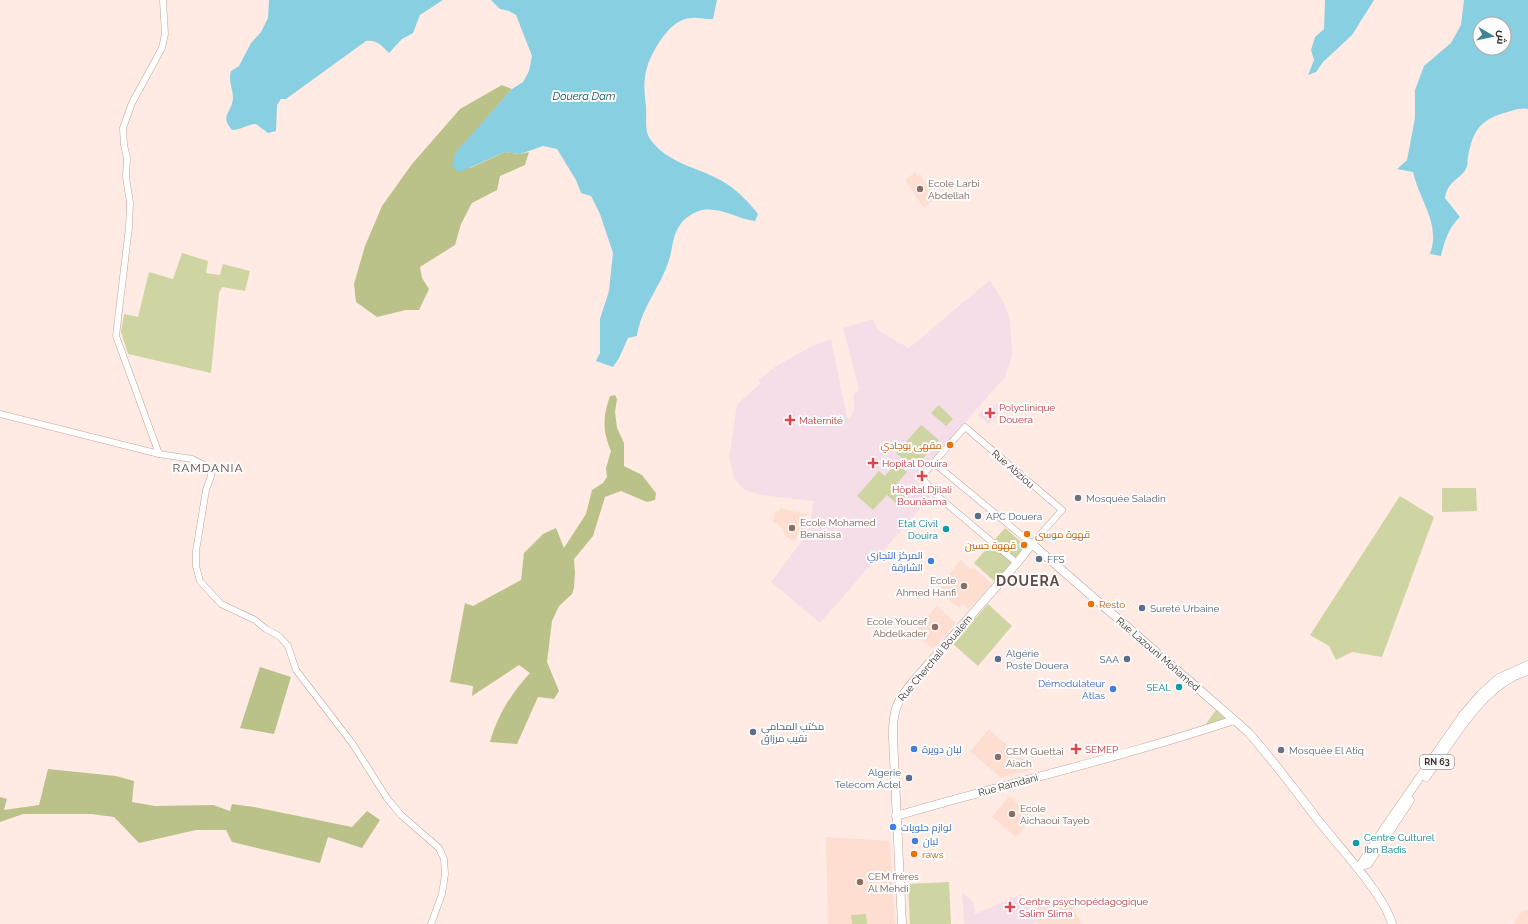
<svg xmlns="http://www.w3.org/2000/svg" width="1528" height="924" viewBox="0 0 1528 924" font-family="Raleway,Cairo,sans-serif">
<style>
.built{fill:#ffded2}
.medical{fill:#f6dee9}
.green{fill:#ced5a3}
.forest{fill:#bac289}
.water{fill:#89cfe2;fill-rule:evenodd}
.lines{fill:none;stroke-linecap:round;stroke-linejoin:round}
.minor-casing{stroke:#bca59c;stroke-width:7}
.major-casing{stroke:#bca59c;stroke-width:9}
.minor{stroke:#fff;stroke-width:6}
.major{stroke:#fff;stroke-width:8}
.education-dot{fill:#8d6e63;stroke:#fdfdfd;stroke-width:1.5}
.health-dot{fill:#e0444e;stroke:#fdfdfd;stroke-width:1.5}
.food-dot{fill:#e8710a;stroke:#fdfdfd;stroke-width:1.5}
.worship-dot{fill:#6b7280;stroke:#fdfdfd;stroke-width:1.5}
.service-dot{fill:#5c6f8a;stroke:#fdfdfd;stroke-width:1.5}
.culture-dot{fill:#0f9aa8;stroke:#fdfdfd;stroke-width:1.5}
.shop-dot{fill:#3f7fe0;stroke:#fdfdfd;stroke-width:1.5}
.labels{text-anchor:middle;dominant-baseline:central;stroke-width:4;stroke-linejoin:round;paint-order:stroke}
.shield{fill:#fdfdfd;stroke:#766f6d;stroke-width:1}
.shield-label{font-size:9px;font-weight:bold;fill:#3c322f}
.education-label{font-size:10px;fill:#785e54;stroke:#fdfdfd;text-anchor:start}
.health-label{font-size:10px;fill:#be3a42;stroke:#fdfdfd;text-anchor:start}
.food-label{font-size:10px;fill:#c56008;stroke:#fdfdfd;text-anchor:start}
.street-label{font-size:10px;fill:#3c322f;stroke:#fdfdfd}
.worship-label{font-size:10px;fill:#5b616d;stroke:#fdfdfd;text-anchor:start}
.service-label{font-size:10px;fill:#4e5e75;stroke:#fdfdfd;text-anchor:start}
.culture-label{font-size:10px;fill:#0d838f;stroke:#fdfdfd;text-anchor:end}
.shop-label{font-size:10px;fill:#366cbe;stroke:#fdfdfd;text-anchor:start}
.water-label{font-size:11px;font-style:italic;fill:#0e4d5a;stroke:#fdfdfd}
.quarter-label{font-size:12px;letter-spacing:1px;fill:#604b44;stroke:#fdfdfd}
.district-label{font-size:14px;font-weight:bold;letter-spacing:1px;fill:#604b44;stroke:#fdfdfd}
</style>
<rect width="100%" height="100%" fill="#ffebe3"/>
<g class="built">
<path d="M915,172l3,4 2,-2 15,24 -11,10 -19,-28z"/>
<path d="M780,508l27,6 -5,20 -4,-1 -3,9 -9,-6 -9,-13 -4,-1 2,-11 4,1z"/>
<path d="M961,560l9,9 3,-2 19,17 -23,25 -6,-5 -4,4 -22,-19z"/>
<path d="M937,606l19,17 -23,26 -20,-17 12,-16 2,1z"/>
<path d="M989,729l14,13 31,27 -33,9 -31,-27z"/>
<path d="M1009,796l24,22 -17,19 -24,-20z"/>
<path d="M826,837l64,4 5,83h-67z"/>
<path d="M1066,896l16,28h-44l-8,-14z"/>
<path d="M1528,910v14h-15l9,-13z"/>
</g>
<g class="medical">
<path d="M990,280l14,23 6,17 2,36 -7,21 -90,103 16,16 -111,127 -49,-41 36,-48 4,-14 2,-19 -53,-6 -15,-5 -6,-6 -5,-7 -5,-19 8,-54 23,-20 -2,-4 17,-13 35,-20 21,-8 16,78 3,2 4,-10v-15l5,-4 -16,-62 30,-9 4,11 32,18z"/>
<path d="M1000,400l6,5 -5,6 1,1 -13,12 -11,-9 5,-6 5,2z"/>
<path d="M962,892l11,10 2,12 47,-20 15,28 -5,2h-68z"/>
</g>
<g class="green">
<path d="M182,253l26,8 -2,12 14,2 3,-11 27,7 -5,20 -23,-4 -3,6 -8,80 -83,-19 -7,-22 3,-18 14,3 11,-45 24,7z"/>
<path d="M939,405l14,14 -7,7 -15,-13z"/>
<path d="M921,425l18,15 -25,29 -18,-16z"/>
<path d="M896,463l11,9 -12,14 11,10 -8,9 -11,-10 -14,15 -16,-14 22,-25 6,5z"/>
<path d="M1442,488h34l1,23 -35,1z"/>
<path d="M1400,496l34,21 -52,140 -30,-5 -16,8 -7,-14 -19,-11z"/>
<path d="M1005,528l21,18 -31,36 -21,-19z"/>
<path d="M988,604l24,22 -34,40 -25,-22z"/>
<path d="M1216,710l9,9 -22,9z"/>
<path d="M949,882l2,42h-41l-2,-40z"/>
<path d="M866,914l1,10h-15l-1,-9z"/>
</g>
<g class="forest">
<path d="M502,85l10,4 -33,38 -9,41 35,-16 15,2 9,-2 -4,13 -25,11 -3,14 -25,13 -11,21 -6,21 -35,22 2,11 7,11 -10,21h-13l-29,7 -21,-15 -2,-18 11,-38 17,-40 30,-42 48,-55z"/>
<path d="M615,395l2,4 -2,13 2,16 7,15v23l18,9 14,18 -1,7 -8,2 -26,-11 -16,6 -12,39 -19,23 1,14 -1,15 -2,6 -13,12 -7,15 -5,41 12,29 -5,8 -16,-2 -21,47 -27,-2c8,-28 21,-48 40,-69l-11,-8 -47,31 1,-10 -23,-4 15,-79 8,3 48,-26 3,-27 19,-19 13,-6 8,20 22,-34 6,-24 11,-7 4,-6 -1,-9 5,-17c-9,-21 -8,-34 -1,-55z"/>
<path d="M260,667l31,10 -17,57 -34,-6z"/>
<path d="M48,769l68,7 18,5 -2,21 23,4 58,-1 17,6 2,-7 22,3 98,20 15,-16 13,9 -18,28 -34,-11 -8,26 -88,-21 -6,-12h-30l-57,13 -25,-26 -23,-3h-68l-23,8v-25l7,2 -3,11 35,-5z"/>
</g>
<g class="water">
<path d="M269,0h174l-23,15 -7,18 -11,6 -13,14c-7,-7 -12,-14 -23,-12l-80,58h-5l-4,6 -1,26 -8,2 -12,-9c-9,0 -14,6 -24,6 -13,-15 0,-17 1,-32 0,-10 -5,-15 -2,-27l8,-5 12,-23 10,-11 7,-14z"/>
<path d="M491,0h226l-4,19c-8,1 -14,-2 -21,-1 -21,0 -37,29 -44,46 -5,16 -4,26 -2,42 1,10 -2,24 4,33 18,25 48,28 72,42 14,8 27,21 36,33l-3,7c-18,-2 -33,-14 -53,-11 -8,2 -18,8 -22,15 -8,11 -7,23 -11,35 -8,26 -28,48 -32,76l-9,2 -9,20 -6,9 -17,-6 4,-8v-34l9,-28 4,-38 -13,-39 -9,-18 -10,-3 -5,-13 -19,-31 -14,-3 -23,8 -15,-2 -45,20 -8,-5 3,-14 57,-64 11,-7 6,-11 3,-15 -16,-41 -7,-4 -9,-2z"/>
<path d="M1325,0h49l-22,35 -29,27 -7,10 -8,3 6,-15 -3,-10 4,-13 9,-8z"/>
<path d="M1464,0h64v109c-7,-2 -17,2 -24,4 -25,8 -31,18 -36,44 -1,3 0,6 -1,9 -4,13 -19,13 -22,32l15,19c-11,10 -16,25 -19,39l-11,-2c11,-30 -10,-52 -17,-82l-16,-3 10,-9 8,-42v-28l9,-24 27,-23 10,-18zM1480,24h24v24h-24z"/>
</g>
<g class="lines">
<defs>
<g id="minor">
<path d="M0,414l159,40 33,5 18,9 1,8 -5,14 -10,61v15l4,15 21,23 34,16 11,9 13,7 9,10 8,24 56,73 35,55 14,17 38,33 5,11 1,15 -3,20 -11,30"/>
<path d="M159,454l-43,-118 13,-109 1,-24 -4,-26 1,-19 -3,-13 -1,-17 9,-25 30,-55 3,-14 -2,-34"/>
<path d="M934,463l98,81 30,-34 -97,-83 -44,50 14,17 82,69"/>
</g>
<g id="major">
<path d="M1426,777c26,-35 57,-94 102,-106"/>
<path d="M896,816c113,-33 227,-59 338,-96"/>
<path d="M1361,866l7,-2 42,-64"/>
<path d="M1358,869l28,-43 77,-111 18,-21 18,-16 29,-13"/>
<path d="M902,924l-9,-186c-1,-30 5,-39 24,-61l100,-114 15,-19 216,188c25,28 47,58 70,88 20,26 66,74 74,104"/>
</g>
</defs>
<use href="#minor" class="minor-casing"/>
<use href="#major" class="major-casing"/>
<use href="#minor" class="minor"/>
<use href="#major" class="major"/>
</g>
<g class="education-dot">
<circle cx="920" cy="189" r="4"/>
<circle cx="792" cy="528" r="4"/>
<circle cx="964" cy="586" r="4"/>
<circle cx="935" cy="627" r="4"/>
<circle cx="998" cy="757" r="4"/>
<circle cx="1012" cy="814" r="4"/>
<circle cx="860" cy="882" r="4"/>
</g>
<g class="health-dot">
<path d="M988 407h4v4h4v4h-4v4h-4v-4h-4v-4h4z"/>
<path d="M788 414h4v4h4v4h-4v4h-4v-4h-4v-4h4z"/>
<path d="M871 457h4v4h4v4h-4v4h-4v-4h-4v-4h4z"/>
<path d="M920 470h4v4h4v4h-4v4h-4v-4h-4v-4h4z"/>
<path d="M1074 743h4v4h4v4h-4v4h-4v-4h-4v-4h4z"/>
<path d="M1008 901h4v4h4v4h-4v4h-4v-4h-4v-4h4z"/>
</g>
<g class="food-dot">
<circle cx="950" cy="445" r="4"/>
<circle cx="1027" cy="534" r="4"/>
<circle cx="1024" cy="545" r="4"/>
<circle cx="1091" cy="604" r="4"/>
<circle cx="914" cy="854" r="4"/>
</g>
<g class="worship-dot">
<circle cx="1078" cy="498" r="4"/>
<circle cx="1281" cy="750" r="4"/>
</g>
<g class="service-dot">
<circle cx="978" cy="516" r="4"/>
<circle cx="1039" cy="559" r="4"/>
<circle cx="1142" cy="608" r="4"/>
<circle cx="998" cy="659" r="4"/>
<circle cx="1127" cy="659" r="4"/>
<circle cx="753" cy="732" r="4"/>
<circle cx="909" cy="778" r="4"/>
</g>
<g class="culture-dot">
<circle cx="946" cy="529" r="4"/>
<circle cx="1179" cy="687" r="4"/>
<circle cx="1356" cy="843" r="4"/>
</g>
<g class="shop-dot">
<circle cx="931" cy="561" r="4"/>
<circle cx="1113" cy="689" r="4"/>
<circle cx="914" cy="749" r="4"/>
<circle cx="893" cy="827" r="4"/>
<circle cx="915" cy="841" r="4"/>
</g>
<g class="labels">
<rect class="shield" x="1420" y="755" width="34" height="14" rx="3"/>
<g class="shield-label">
<text x="1437" y="762">RN 63</text>
</g>
<g class="education-label">
<text x="928" y="183">Ecole Larbi<tspan x="928" dy="12">Abdellah</tspan></text>
<text x="800" y="522">Ecole Mohamed<tspan x="800" dy="12">Benaissa</tspan></text>
<text x="956" y="580" text-anchor="end">Ecole<tspan x="956" dy="12">Ahmed Hanfi</tspan></text>
<text x="927" y="621" text-anchor="end">Ecole Youcef<tspan x="927" dy="12">Abdelkader</tspan></text>
<text x="1006" y="751">CEM Guettai<tspan x="1006" dy="12">Aiach</tspan></text>
<text x="1020" y="808">Ecole<tspan x="1020" dy="12">Aichaoui Tayeb</tspan></text>
<text x="868" y="876">CEM frères<tspan x="868" dy="12">Al Mehdi</tspan></text>
</g>
<g class="health-label">
<text x="999" y="407">Polyclinique<tspan x="999" dy="12">Douera</tspan></text>
<text x="799" y="420">Maternité</text>
<text x="882" y="463">Hopital Douira</text>
<text x="922" y="489" text-anchor="middle">Hôpital Djilali<tspan x="922" dy="12">Bounâama</tspan></text>
<text x="1085" y="749">SEMEP</text>
<text x="1019" y="901">Centre psychopédagogique<tspan x="1019" dy="12">Salim Slima</tspan></text>
</g>
<g class="food-label">
<text x="942" y="445" text-anchor="end">مقهى بوجادي</text>
<text x="1035" y="534">قهوة موسى</text>
<text x="1016" y="545" text-anchor="end">قهوة حسين</text>
<text x="1099" y="604">Resto</text>
<text x="922" y="854">raws</text>
</g>
<g class="street-label">
<text transform="translate(1013 469) rotate(41)">Rue Abziou</text>
<text transform="translate(1158 654) rotate(41)">Rue Lazouni Mohamed</text>
<text transform="translate(935 658) rotate(-50)">Rue Cherchali Boualem</text>
<text transform="translate(1008 785) rotate(-15)">Rue Ramdani</text>
</g>
<g class="worship-label">
<text x="1086" y="498">Mosquée Saladin</text>
<text x="1289" y="750">Mosquée El Atiq</text>
</g>
<g class="service-label">
<text x="986" y="516">APC Douera</text>
<text x="1047" y="559">FFS</text>
<text x="1150" y="608">Sureté Urbaine</text>
<text x="1006" y="653">Algérie<tspan x="1006" dy="12">Poste Douera</tspan></text>
<text x="1119" y="659" text-anchor="end">SAA</text>
<text x="761" y="726">مكتب المحامي<tspan x="761" dy="12">نقيب مرزاق</tspan></text>
<text x="901" y="772" text-anchor="end">Algerie<tspan x="901" dy="12">Telecom Actel</tspan></text>
</g>
<g class="culture-label">
<text x="938" y="523">Etat Civil<tspan x="938" dy="12">Douira</tspan></text>
<text x="1171" y="687">SEAL</text>
<text x="1364" y="837" text-anchor="start">Centre Culturel<tspan x="1364" dy="12">Ibn Badis</tspan></text>
</g>
<g class="shop-label">
<text x="923" y="555" text-anchor="end">المركز التجاري<tspan x="923" dy="12">الشارقة</tspan></text>
<text x="1105" y="683" text-anchor="end">Démodulateur<tspan x="1105" dy="12">Atlas</tspan></text>
<text x="922" y="749">لبان دويرة</text>
<text x="901" y="827">لوازم حلويات</text>
<text x="923" y="841">لبان</text>
</g>
<g class="water-label">
<text x="584" y="96">Douera Dam</text>
</g>
<g class="quarter-label">
<text x="208" y="468">RAMDANIA</text>
</g>
<g class="district-label">
<text x="1028" y="581">DOUERA</text>
</g>
</g>
<g transform="translate(1492 36) rotate(99)"><circle r="19" fill="#fdfdfd" stroke="#b0acab"/>
<path d="M0-3L7 15L0 10L-7 15Z" fill="#408493"/>
<text y="-6" font-size="11" font-weight="bold" text-anchor="middle" fill="#3c322f">ش</text>
</g>
</svg>
